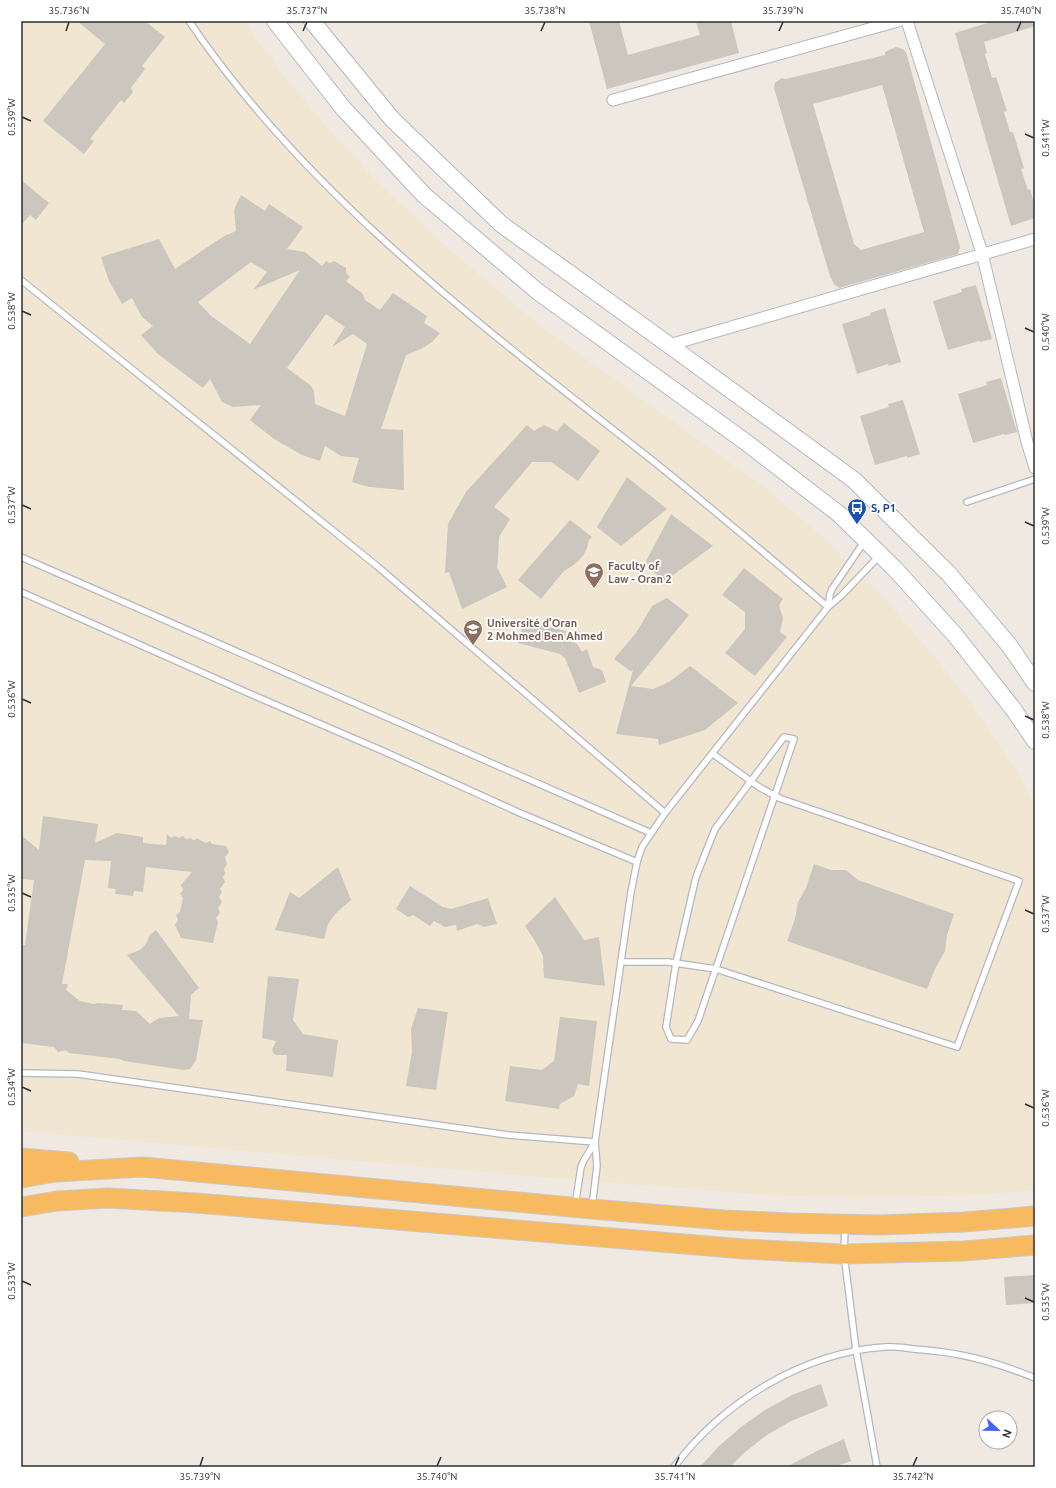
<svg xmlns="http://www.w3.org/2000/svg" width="1056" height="1488" viewBox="0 0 1056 1488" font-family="Ubuntu,sans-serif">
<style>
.education{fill:#f0e6d1}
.building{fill:#cbc7bf;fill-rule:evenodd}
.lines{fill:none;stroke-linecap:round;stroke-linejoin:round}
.service-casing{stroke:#b4b7c1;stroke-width:8}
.minor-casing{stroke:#b4b7c1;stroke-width:13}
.secondary-casing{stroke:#b4b7c1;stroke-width:18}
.trunk-casing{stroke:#c9c9c9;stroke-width:21}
.service{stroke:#fff;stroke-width:5.5}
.minor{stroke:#fff;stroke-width:11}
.secondary{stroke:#fff;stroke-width:16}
.trunk{stroke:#f8ba60;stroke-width:19}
.ticks{fill:none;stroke:#2e2e2e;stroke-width:1.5}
.labels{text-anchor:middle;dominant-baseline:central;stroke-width:3.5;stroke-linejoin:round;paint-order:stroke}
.transit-label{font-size:11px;font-weight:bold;fill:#164399;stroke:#fff;text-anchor:start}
.education-label{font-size:11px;font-weight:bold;fill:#785e54;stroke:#fff;text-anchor:start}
.neatline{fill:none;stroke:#2e2e2e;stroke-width:1.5}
.ticks-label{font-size:10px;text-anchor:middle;fill:#2e2e2e}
</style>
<rect width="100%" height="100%" fill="#efe9e1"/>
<path class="education" d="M21,21h222l46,61 51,60 41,44 61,57 93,79 234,169 51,44 73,73 63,75 50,71 29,48v388l-61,5 -121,3 -87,-3 -250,-20 -495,-44z"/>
<g class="building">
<path d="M77,21h68l20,16 -23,29 3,3 -14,19 2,4 -9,11 -3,-3 -31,39 4,2 -10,13 -41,-33 62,-77z"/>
<path d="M589,21h30l9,34 72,-20 -4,-14h35l8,32 -132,36z"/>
<path d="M994,21h41v5l-51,16 3,11 -2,1 7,24 4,-1 11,34 -3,1 6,20h3l11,36 -3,1 7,21 2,-1 5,17v12l-24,8 -56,-193z"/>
<path d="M896,47l7,2 3,3 54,195 -2,7 -119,34 -5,-4 -4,-8 -56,-188 1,-5 7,-5 4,1 99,-24v-3zM882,85l42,147 -63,18 -7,-6 -41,-140z"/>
<path d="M21,180l28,23 -13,17 -6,-5 -9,10z"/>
<path d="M241,195l24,16 4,-7 34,23 -16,22 18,3 17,14 4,-5 4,2 4,-2 12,7v5l4,4 -4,4 17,13 2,6 15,10 13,-17 34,23 -3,7 16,10 -8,9 -11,7 -15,6 -25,74 22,1 1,60 -35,-3 -17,-5 7,-24 -18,-2 -16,-10 -5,15 -18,-6 -28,-16 -24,-19 11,-15 -28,2 -11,-5 -12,-23 -7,9 -45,-34 -17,-19 12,-9 -11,-9 -10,-19 -10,6 -13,-23 -8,-24 58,-18 16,30 49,-33 12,-5 -2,-21zM251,262l16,10 -14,18 47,-20 -50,74 -40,-29 -12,-13zM326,314l19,13 -13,20 21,-13 14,10 -22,72 -30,-12 -1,-13 -3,-5 -24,-18z"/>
<path d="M976,285l16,54 -12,3 -1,-1 -31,9 -15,-49 29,-9 -1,-3z"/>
<path d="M885,308l16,54 -12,4 -1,-2 -31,10 -15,-50 29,-9 -1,-2z"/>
<path d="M1001,378l16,54 -12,3 -1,-1 -31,9 -15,-49 29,-9 -1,-3z"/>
<path d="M903,400l17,54 -13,4v-2l-32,9 -15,-49 29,-9 -1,-3z"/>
<path d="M564,423l36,28 -22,30 -27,-19h-19l-38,45 16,12 -11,18 -1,21 -1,9 10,20 -45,22 -13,-37 -4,1 3,-49 18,-32 61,-67 7,6 10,-6 13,6z"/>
<path d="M627,477l40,32 -46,37 -24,-19z"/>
<path d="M671,514l42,32 -48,35 -21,-16z"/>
<path d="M570,520l22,17 -3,3 -2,8 -4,8 -8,8 -12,8 -22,27 -23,-19z"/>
<path d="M744,568l39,31 -4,6 4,13 -3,14 7,5 -32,39 -30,-23 20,-24v-17l-23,-17z"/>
<path d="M667,598l22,17 -58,71 22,3 16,-7 21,-16 48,37 -33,27 -46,15 -1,-6 -42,-5 17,-64 -3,1 -16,-12 22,-26 16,-27z"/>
<path d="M525,617l15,4 4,5 22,5 -1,10 8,1 4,2 5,8 5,-3 6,18 9,3 4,12 -27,11 -14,-35 -5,-4 -42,-11z"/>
<path d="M43,816l55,8 -3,19 22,-10 26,4v6l23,2 1,-11 4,4 4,-2 4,2 4,-2 3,3 5,-1 2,2 5,-1 8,4 4,-2 2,3 14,2 3,6 -4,5 2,7 -3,5 1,5 -2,3 2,5 -5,7 2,3 -3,5 3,5 -4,6 2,5 -4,5 2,4 -5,21 -32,-5 -6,-13 3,-5 -2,-5 4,-3 3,-14 -3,-4 3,-4 -2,-5 11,-13 -46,-5 -3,25 -9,-1 -1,5 -18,-2 1,-5 -8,-1 3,-27 -26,-1 -23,124h6l-2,6 14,11 13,3 5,-1 25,2 -1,5 14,1 14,13 9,-6 20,-2 -52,-61 13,-5 6,-6 4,-9 6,-5 43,58 -8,7 -2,24 14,1 -7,40 -6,9 -6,1 -60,-9 -4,-2 -51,-6 -3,-3 -8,2 -4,-5 -33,-4v-98h4l9,-65 -13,-1v-44l18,15z"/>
<path d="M814,864l17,6h15l12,10 96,34 -7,21 -2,16 -10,18 -8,20 -140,-48 8,-22 3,-17 8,-14z"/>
<path d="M338,867l13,33 -15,13 -8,11 -4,15 -49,-9 15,-38 9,6z"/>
<path d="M410,886l33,21 8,2 37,-11 9,26 -13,3 -7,-3 -20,7 -1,-6 -11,2 -11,-6 -4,5 -17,-11 -5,2 -12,-8z"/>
<path d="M555,897l29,43 15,-3 6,49 -61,-8 -1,-22 -8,-15 -10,-15z"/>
<path d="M268,976l31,3 -6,41 10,14 35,6 -5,37 -47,-6 1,-16h-10l-3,-1 -2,-4 4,-9 -14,-3z"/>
<path d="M418,1008l30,4 -12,78 -30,-4 6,-34 -1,-23z"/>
<path d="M560,1017l37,4 -8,65 -11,-2 -4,12 -14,8 -1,5 -54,-8 5,-35 32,4 12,-9z"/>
<path d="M1035,1275v28l-29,2 -2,-28z"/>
<path d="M821,1384l7,22 -37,15 -24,14 -22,17 -15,15h-30l19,-21 22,-19 24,-17 27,-15z"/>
<path d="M844,1439l7,22 -17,6h-48l33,-17z"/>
</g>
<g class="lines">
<defs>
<g id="service">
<path d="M189,21c118,174 290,303 454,432 63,50 124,102 185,154"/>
<path d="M21,280l356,286 288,247"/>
<path d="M967,502l68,-23"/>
<path d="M21,557l630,276"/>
<path d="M21,592l234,104 128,55 137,62 117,49"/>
<path d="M828,607l2,-13 2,-5 32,-47"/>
<path d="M784,737l10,2 -96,282 -11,19 -16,-1 -5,-12 10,-64 20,-86 19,-48z"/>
<path d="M621,962h47l48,7 241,78 62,-166 -240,-83 -20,-11 -46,-33"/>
<path d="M21,1073l57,1 430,61 87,7"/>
<path d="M575,1206l6,-39 3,-7 11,-18"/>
<path d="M592,1207l5,-41 -2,-24 36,-250 6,-30 5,-15 23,-34 163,-206 14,-12 38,-40"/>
<path d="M845,1227l-1,27 12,96 21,117"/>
<path d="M674,1467c49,-65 128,-114 210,-120 10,-1 21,1 30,2 45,3 79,12 121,29"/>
</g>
<g id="minor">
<path d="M907,21l75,232 45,189 8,26"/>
<path d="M613,100l285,-79"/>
<path d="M669,345l366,-106"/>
</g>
<g id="secondary">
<path d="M275,21l68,87 81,87 113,96 210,152 92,71 56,55 60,66 59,75 21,31"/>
<path d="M312,21l80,98 109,105 168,121 185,135 95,94 60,71 26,38"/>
</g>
<g id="trunk">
<path d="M21,1158l48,4"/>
<path d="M21,1178l35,-6 87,-5 449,42 132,11 66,3 89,2 85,-3 71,-6"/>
<path d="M21,1207l36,-6 51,-3 88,5 548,46 100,5 120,-3 71,-6"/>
</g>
</defs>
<use href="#service" class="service-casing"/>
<use href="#minor" class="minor-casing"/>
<use href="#secondary" class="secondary-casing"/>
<use href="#trunk" class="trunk-casing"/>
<use href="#service" class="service"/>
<use href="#minor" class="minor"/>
<use href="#secondary" class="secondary"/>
<use href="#trunk" class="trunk"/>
</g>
<path class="ticks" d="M66,31l3,-9M303,31l4,-9M541,31l4,-9M779,31l4,-9M1017,31l4,-9M22,117l9,4M1025,134l9,4M22,311l9,4M1025,328l9,4M22,505l9,4M1025,522l9,4M22,699l9,4M1025,716l9,4M22,893l9,4M1025,910l9,4M22,1087l9,4M1025,1104l9,4M22,1281l9,4M1025,1298l9,4M200,1466l3,-9M437,1466l4,-9M675,1466l4,-9M913,1466l4,-9"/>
<defs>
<symbol id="bus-pin" viewBox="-11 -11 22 30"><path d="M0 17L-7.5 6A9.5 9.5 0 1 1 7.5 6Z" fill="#1a4fb4" stroke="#fff"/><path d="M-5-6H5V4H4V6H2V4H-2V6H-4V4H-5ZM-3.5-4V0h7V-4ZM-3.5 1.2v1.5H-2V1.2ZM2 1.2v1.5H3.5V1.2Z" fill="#fff"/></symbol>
<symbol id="university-pin" viewBox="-11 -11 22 30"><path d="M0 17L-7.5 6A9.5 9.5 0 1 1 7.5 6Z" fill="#8d6e63" stroke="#fff"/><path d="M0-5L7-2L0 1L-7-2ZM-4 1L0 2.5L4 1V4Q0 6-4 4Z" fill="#fff"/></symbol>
</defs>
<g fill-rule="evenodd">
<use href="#bus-pin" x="846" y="497" width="22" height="30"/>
<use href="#university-pin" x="583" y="561" width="22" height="30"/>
<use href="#university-pin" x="462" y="618" width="22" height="30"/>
</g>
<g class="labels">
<g class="transit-label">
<text x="871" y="508">S, P1</text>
</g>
<g class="education-label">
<text x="608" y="566">Faculty of<tspan x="608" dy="13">Law - Oran 2</tspan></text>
<text x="487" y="623">Université d'Oran<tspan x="487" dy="13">2 Mohmed Ben Ahmed</tspan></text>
</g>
</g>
<rect width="1056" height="1488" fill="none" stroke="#ffffff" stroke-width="44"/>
<g transform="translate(998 1430) rotate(112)"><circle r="19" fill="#ffffff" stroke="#ababab"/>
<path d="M0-3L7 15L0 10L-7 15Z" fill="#4264fb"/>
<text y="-6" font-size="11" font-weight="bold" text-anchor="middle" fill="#2e2e2e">N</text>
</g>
<rect x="22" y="22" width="1012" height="1444" class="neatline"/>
<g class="ticks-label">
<text x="69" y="14">35.736°N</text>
<text x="307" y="14">35.737°N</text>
<text x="545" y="14">35.738°N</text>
<text x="783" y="14">35.739°N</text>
<text x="1021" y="14">35.740°N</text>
<text transform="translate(11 117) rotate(-90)" y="4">0.539°W</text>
<text transform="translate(1045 138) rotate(-90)" y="4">0.541°W</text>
<text transform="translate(11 311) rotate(-90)" y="4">0.538°W</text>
<text transform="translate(1045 332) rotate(-90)" y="4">0.540°W</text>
<text transform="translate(11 505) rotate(-90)" y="4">0.537°W</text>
<text transform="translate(1045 526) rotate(-90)" y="4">0.539°W</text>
<text transform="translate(11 699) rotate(-90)" y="4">0.536°W</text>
<text transform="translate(1045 720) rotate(-90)" y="4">0.538°W</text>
<text transform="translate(11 893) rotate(-90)" y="4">0.535°W</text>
<text transform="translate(1045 914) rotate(-90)" y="4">0.537°W</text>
<text transform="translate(11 1087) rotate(-90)" y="4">0.534°W</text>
<text transform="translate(1045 1108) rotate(-90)" y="4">0.536°W</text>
<text transform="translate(11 1281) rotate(-90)" y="4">0.533°W</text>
<text transform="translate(1045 1302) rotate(-90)" y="4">0.535°W</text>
<text x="200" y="1480">35.739°N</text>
<text x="437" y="1480">35.740°N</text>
<text x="675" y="1480">35.741°N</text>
<text x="913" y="1480">35.742°N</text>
</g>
</svg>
